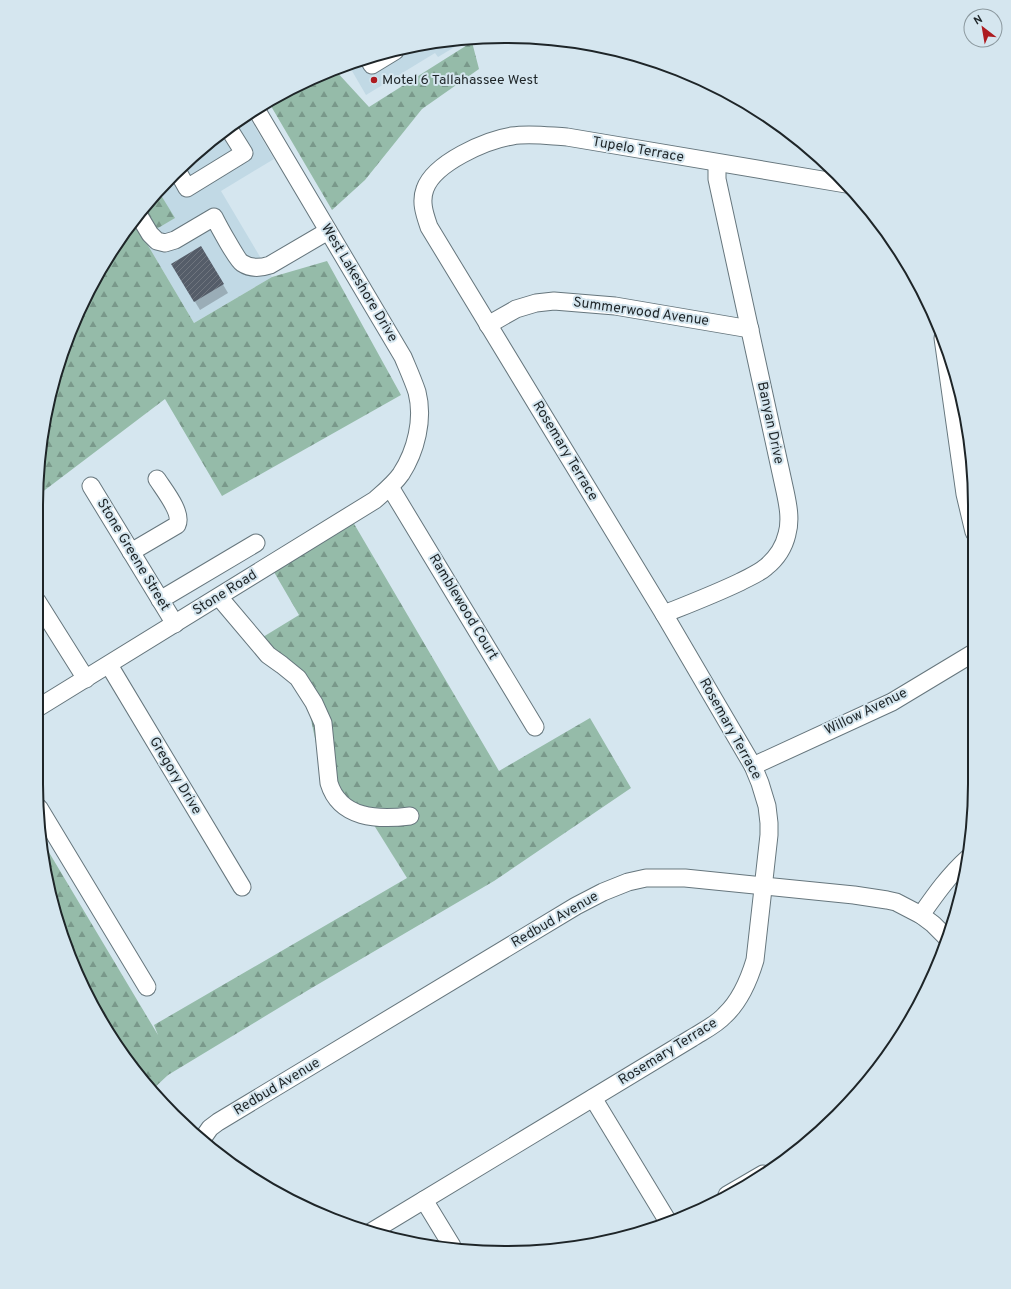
<svg xmlns="http://www.w3.org/2000/svg" width="1011" height="1289" viewBox="0 0 1011 1289" font-family="Overpass,sans-serif">
<style>
.built{fill:#c1d9e5}
.forest{fill:url(#forest-firs)}
.shadow{fill:#0003}
.building{fill:url(#building-hatch)}
.lines{fill:none;stroke-linecap:round;stroke-linejoin:round}
.minor-casing{stroke:#66767d;stroke-width:19}
.minor{stroke:#fff;stroke-width:17}
.poi-dot{fill:#ad1b20;stroke:#d5e6ef;stroke-width:1.5}
.labels{text-anchor:middle;dominant-baseline:central;stroke-width:4;stroke-linejoin:round;paint-order:stroke}
.poi-label{font-size:14px;fill:#1e2528;stroke:#d5e6ef;text-anchor:start}
.street-label{font-size:14px;fill:#1e2528;stroke:#d5e6ef}
.rim{fill:none;stroke:#1e2528;stroke-width:2}
</style>
<defs>
<pattern id="forest-firs" width="22" height="20" patternUnits="userSpaceOnUse"><rect width="22" height="20" fill="#95bba9"/><path d="M5 1l3.5 6h-7zM16 11l3.5 6h-7z" fill="#79988a"/></pattern>
<pattern id="building-hatch" width="6" height="6" patternUnits="userSpaceOnUse"><rect width="6" height="6" fill="#555d69"/><path d="M-1 1l2-2M0 6l6-6M5 7l2-2" fill="none" stroke="#6f757e"/></pattern>
</defs>
<rect width="100%" height="100%" fill="#d5e6ef"/>
<g class="built">
<path d="M468,39l-30,18 -3,-4 -69,42 -18,-31 6,-3 90,-21z"/>
<path d="M248,115l26,44 -53,32 51,86 -78,46 -51,-86 16,-45 -1,1 38,-40z"/>
</g>
<g class="forest">
<path d="M472,42l7,27 -57,40 -57,71 -33,30 -64,-109 67,-31 34,37z"/>
<path d="M159,192l16,26 -32,19 51,86 78,-46 55,-16 74,134 -179,101 -57,-97 -128,97v-21l24,-121 38,-83 34,-51z"/>
<path d="M353,522l146,249 91,-53 41,70 -137,93 -184,108 -142,86 -15,14 -54,-71 -47,-113 -8,-61 114,191 -4,-10 253,-147 -35,-56 -48,-41 -14,-66 -11,-22 -14,-19 -35,-29 49,-30 -25,-43z"/>
</g>
<path class="shadow" d="M201,247l27,46 -28,17 -28,-46z"/>
<path class="building" d="M201,246l23,38 -30,18 -23,-38z"/>
<g class="lines">
<defs>
<g id="minor">
<path d="M368,58l4,7 23,-14"/>
<path d="M178,172l9,16 57,-35 -15,-24"/>
<path d="M138,214l12,20 7,7 8,2 10,-3 39,-23c4,8 23,43 28,46 9,6 19,5 28,2l58,-34"/>
<path d="M488,325l28,-16 20,-6 18,-2 61,5 135,23"/>
<path d="M943,338l22,156 9,38"/>
<path d="M91,486l84,138"/>
<path d="M390,487l145,240"/>
<path d="M131,552l46,-27c6,-12 -13,-35 -20,-46"/>
<path d="M219,597l49,58 14,10 16,13 16,25 9,20 6,60c11,36 49,37 81,33"/>
<path d="M160,600l96,-57"/>
<path d="M37,601l49,78"/>
<path d="M664,614c25,-10 51,-20 76,-32 9,-5 18,-8 26,-15 11,-9 18,-20 21,-33 4,-14 1,-29 -2,-43l-68,-312v-16"/>
<path d="M109,665l133,222"/>
<path d="M36,709l339,-209c9,-8 19,-16 26,-26 15,-23 23,-55 16,-82 -4,-12 -9,-23 -14,-35l-147,-248"/>
<path d="M753,766l139,-64 83,-50"/>
<path d="M39,808l108,179"/>
<path d="M921,915c14,-20 28,-40 47,-57"/>
<path d="M593,1098l74,122"/>
<path d="M203,1138l7,-10 8,-6 358,-216 27,-14 25,-10 18,-4h39l169,17 33,5 9,2 25,13 12,9 14,14"/>
<path d="M727,1195l36,-21"/>
<path d="M424,1200l28,46"/>
<path d="M371,1232l321,-194c11,-7 24,-13 33,-23 15,-14 24,-35 30,-55l14,-125v-12l-2,-17 -7,-23 -7,-17 -89,-152 -235,-387c-4,-12 -9,-25 -4,-38 9,-26 61,-49 87,-53 18,-3 37,0 55,1l279,47"/>
</g>
</defs>
<use href="#minor" class="minor-casing"/>
<use href="#minor" class="minor"/>
</g>
<circle class="poi-dot" cx="374" cy="80" r="4"/>
<g class="labels">
<g class="poi-label">
<text x="382" y="80">Motel 6 Tallahassee West</text>
</g>
<g class="street-label">
<text transform="translate(638 150) rotate(10)">Tupelo Terrace</text>
<text transform="translate(359 283) rotate(59)">West Lakeshore Drive</text>
<text transform="translate(641 312) rotate(8)">Summerwood Avenue</text>
<text transform="translate(770 423) rotate(78)">Banyan Drive</text>
<text transform="translate(565 451) rotate(59)">Rosemary Terrace</text>
<text transform="translate(133 555) rotate(59)">Stone Greene Street</text>
<text transform="translate(225 593) rotate(-32)">Stone Road</text>
<text transform="translate(463 607) rotate(59)">Ramblewood Court</text>
<text transform="translate(866 712) rotate(-26)">Willow Avenue</text>
<text transform="translate(730 729) rotate(61)">Rosemary Terrace</text>
<text transform="translate(175 776) rotate(59)">Gregory Drive</text>
<text transform="translate(555 920) rotate(-30)">Redbud Avenue</text>
<text transform="translate(668 1052) rotate(-32)">Rosemary Terrace</text>
<text transform="translate(277 1087) rotate(-31)">Redbud Avenue</text>
</g>
</g>
<path d="M0 0H1011V1289H0ZM505 43H506A462 462 0 0 1 968 505V784A462 462 0 0 1 506 1246H505A462 462 0 0 1 43 784V505A462 462 0 0 1 505 43Z" fill="#d5e6ef" fill-rule="evenodd"/>
<path class="rim" d="M505 43H506A462 462 0 0 1 968 505V784A462 462 0 0 1 506 1246H505A462 462 0 0 1 43 784V505A462 462 0 0 1 505 43Z"/>
<g transform="translate(983 28) rotate(329)"><circle r="19" fill="#d5e6ef" stroke="#8c999f"/>
<path d="M0-3L7 15L0 10L-7 15Z" fill="#ad1b20"/>
<text y="-6" font-size="11" font-weight="bold" text-anchor="middle" fill="#1e2528">N</text>
</g>
</svg>
